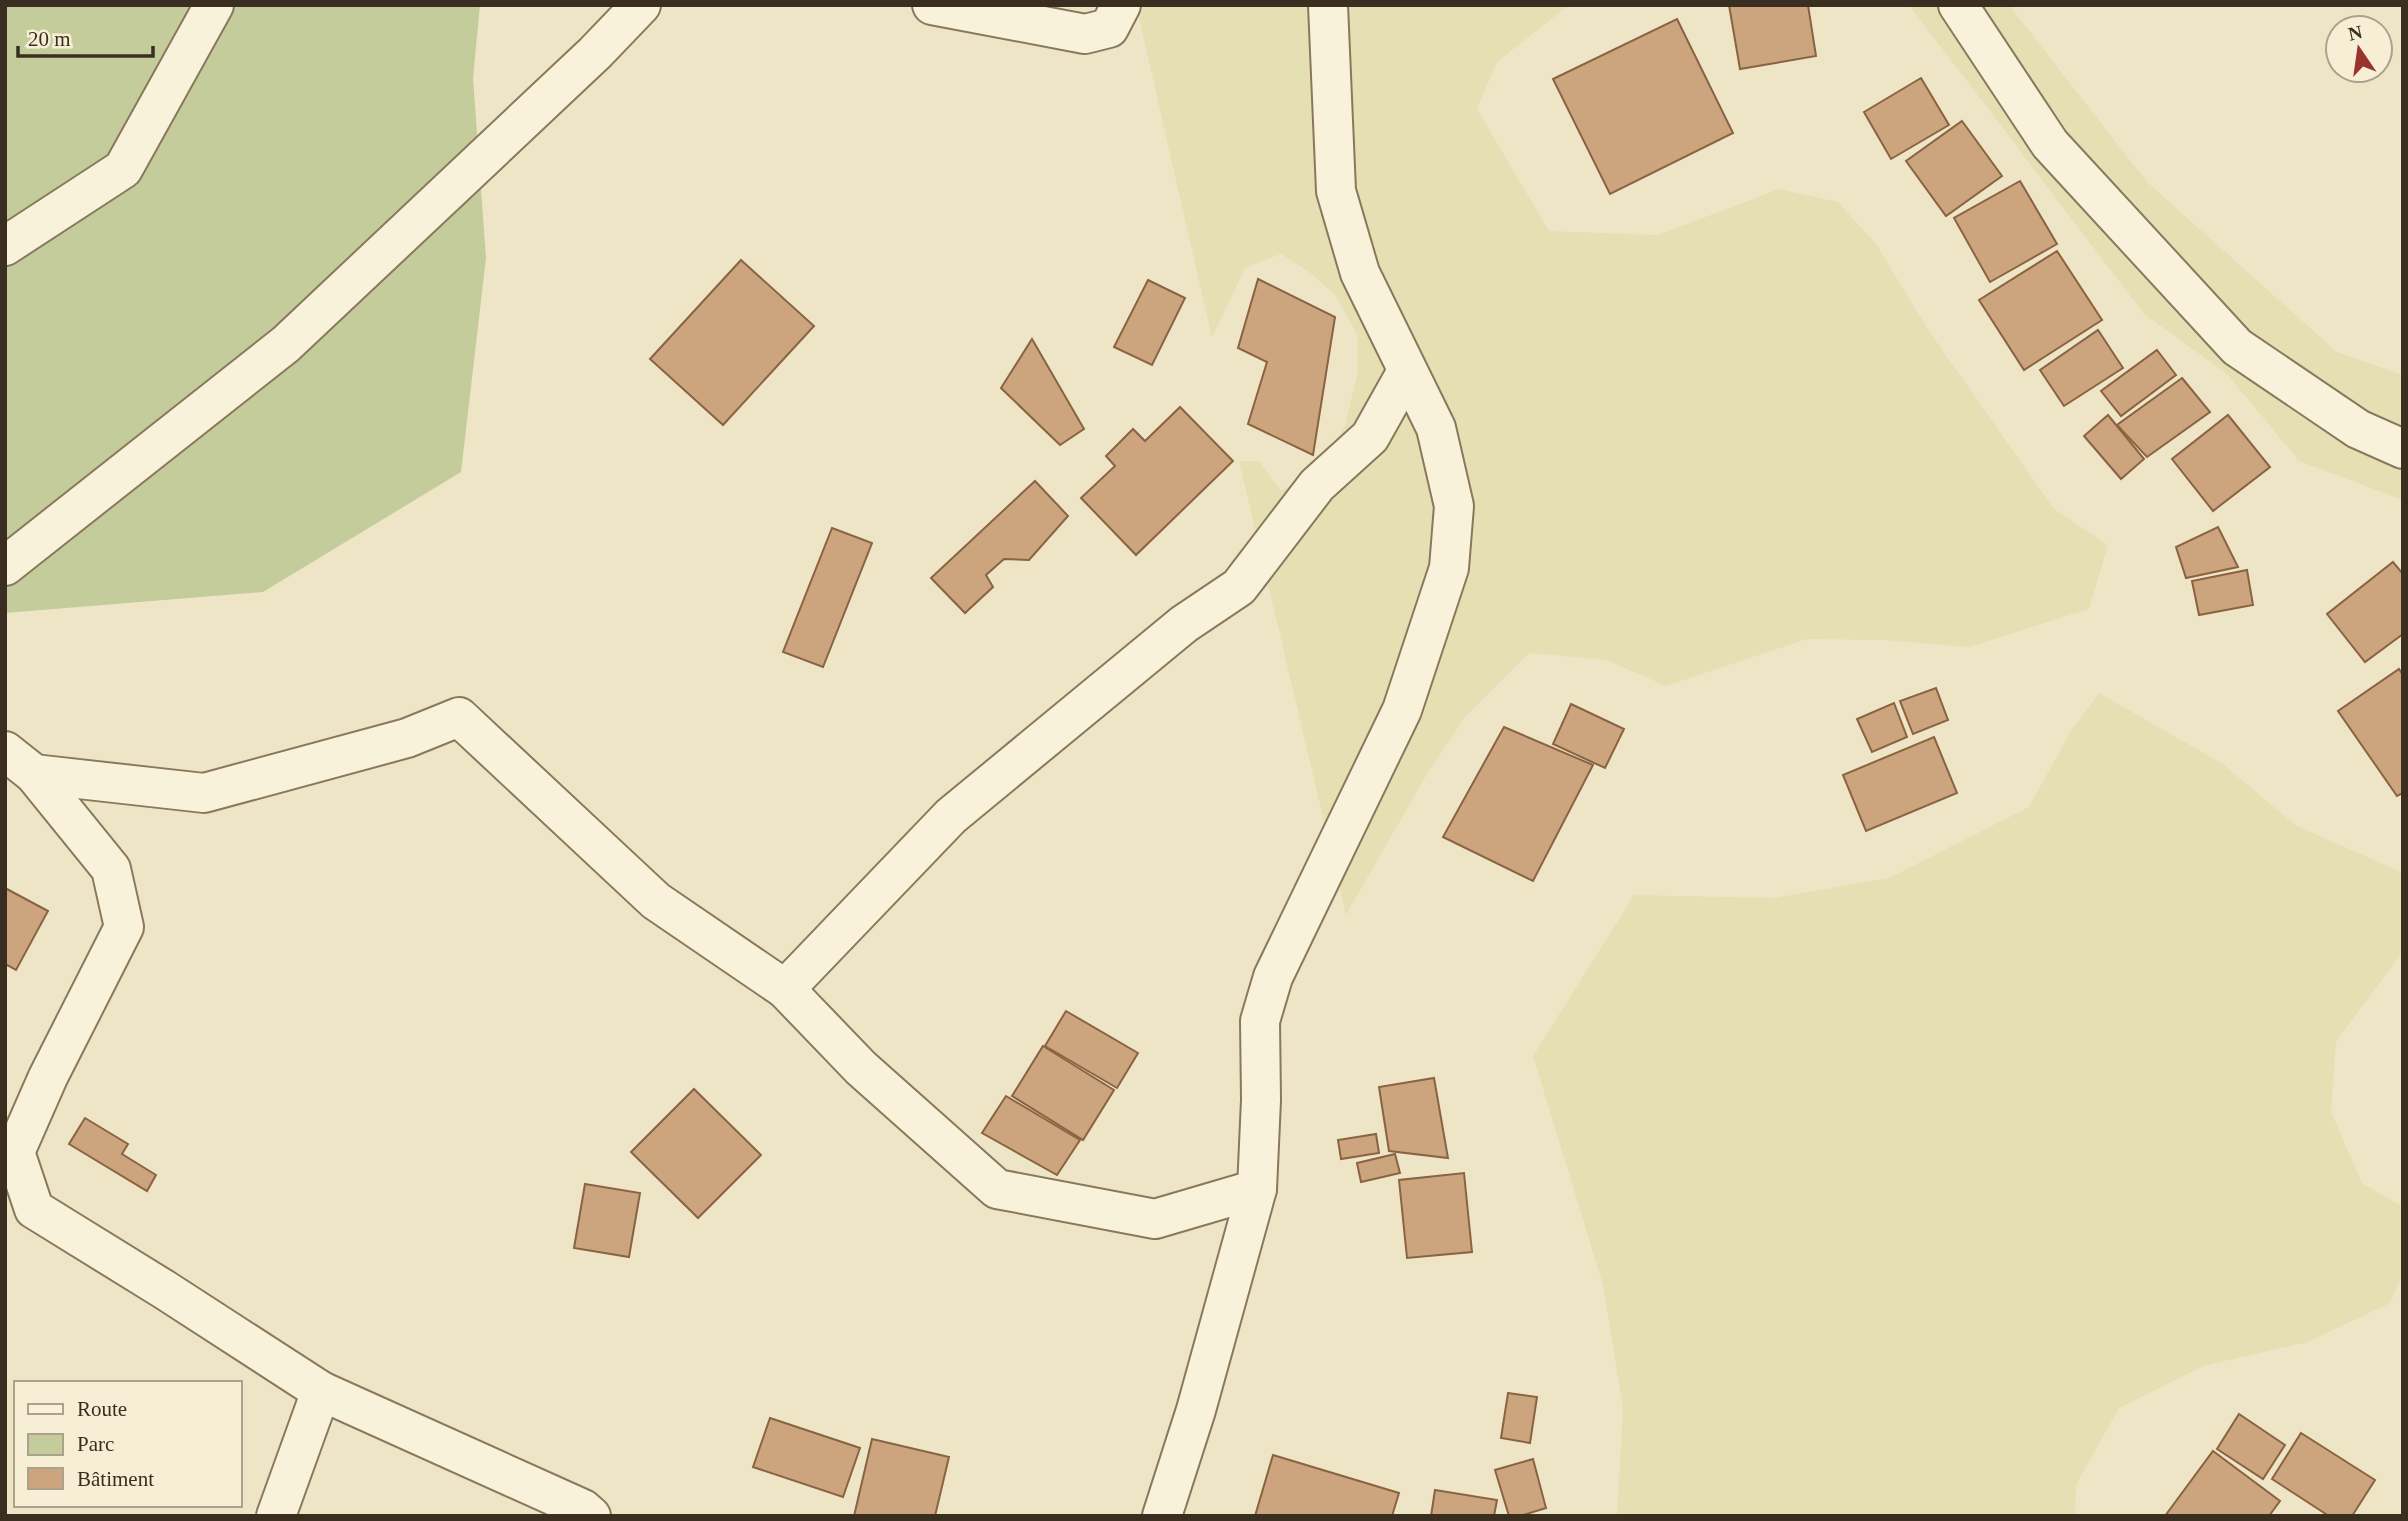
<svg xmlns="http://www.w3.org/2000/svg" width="2408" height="1521" viewBox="0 0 2408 1521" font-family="Georgia,serif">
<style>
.farmland{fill:#e4e0b4}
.green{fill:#c3cc9a}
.building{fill:#cca47d;stroke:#896342;stroke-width:2}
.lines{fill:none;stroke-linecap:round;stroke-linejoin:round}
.minor-casing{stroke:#8a785c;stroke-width:42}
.minor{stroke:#f9f2da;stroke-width:38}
</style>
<rect width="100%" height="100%" fill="#eee5c6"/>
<g class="farmland">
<path d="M1136,5h433l-72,57 -20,47 72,122 109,4 121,-46 59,13 38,42 53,87 125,178 54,36 -19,64 -120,38 -86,-7 -76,-1 -141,47 -60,-26 -77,-7 -64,64 -38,57 -81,141 -107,-454h20l22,29 30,-15 18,-19 16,-30 12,-51v-40l-21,-39 -27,-24 -28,-18 -36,14 -33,70z"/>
<path d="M1909,5h100l138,177 190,170 66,23v125l-104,-39 -72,-87 -83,-60z"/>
<path d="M2099,693l124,71 72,61 106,47 2,79 -67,91 -5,70 31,71 41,24v67l-13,29 -82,39 -105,24 -84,42 -43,77 -1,31h-458l6,-107 -20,-124 -70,-229 101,-161 140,3 115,-20 140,-71 43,-78z"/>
</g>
<path class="green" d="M5,5h475l-7,73 13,180 -25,214 -198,120 -258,21z"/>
<g class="building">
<path d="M1729,5h79l8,51 -76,13z"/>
<path d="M1677,19l56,114 -123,61 -57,-115z"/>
<path d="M1921,78l28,47 -58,34 -27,-47z"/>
<path d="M1962,121l40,55 -56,40 -40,-55z"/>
<path d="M2020,181l37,63 -67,38 -36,-64z"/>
<path d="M2057,251l45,69 -78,50 -45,-70z"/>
<path d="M741,260l73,66 -91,99 -73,-66z"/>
<path d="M1258,279l77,38 -22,138 -65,-31 19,-62 -29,-14z"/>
<path d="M1148,280l37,18 -33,67 -38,-18z"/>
<path d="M2098,330l25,38 -59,38 -24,-36z"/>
<path d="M1032,339l52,90 -24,16 -59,-57z"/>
<path d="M2157,350l19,25 -55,41 -20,-25z"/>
<path d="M2182,378l28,34 -63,45 -30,-32z"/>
<path d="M1180,407l53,54 -97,94 -55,-57 34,-32 -9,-10 27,-27 12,12z"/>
<path d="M2108,415l36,44 -23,20 -37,-43z"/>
<path d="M2228,415l42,52 -57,44 -41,-52z"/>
<path d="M1035,481l33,35 -39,44 -25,-1 -18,16 7,12 -28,26 -34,-35z"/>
<path d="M2218,527l20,40 -52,11 -10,-31z"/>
<path d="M832,528l40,15 -49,124 -40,-15z"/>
<path d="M2393,562l10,12v60l-38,28 -38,-48z"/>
<path d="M2247,570l6,35 -54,10 -7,-34z"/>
<path d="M2399,669l4,6v118l-6,3 -59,-85z"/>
<path d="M1936,688l12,32 -35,14 -13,-33z"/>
<path d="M1894,703l13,34 -35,15 -15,-33z"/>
<path d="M1571,704l53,25 -19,39 -52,-24z"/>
<path d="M1504,727l89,38 -60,116 -90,-44z"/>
<path d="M1934,737l23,56 -91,38 -23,-56z"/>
<path d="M5,888l43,23 -32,59 -11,-6z"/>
<path d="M1066,1011l72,42 -21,35 -72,-42z"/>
<path d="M1043,1046l71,44 -31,50 -71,-44z"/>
<path d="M1434,1078l14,80 -59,-7 -10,-64z"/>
<path d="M694,1089l67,66 -63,63 -67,-66z"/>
<path d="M1006,1096l74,44 -23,35 -75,-42z"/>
<path d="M85,1118l43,26 -6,10 34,21 -9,16 -78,-47z"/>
<path d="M1376,1134l3,19 -38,6 -3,-19z"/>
<path d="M1395,1154l5,19 -39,9 -4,-19z"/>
<path d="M1464,1173l8,79 -65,6 -8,-78z"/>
<path d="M585,1184l55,9 -11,64 -55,-9z"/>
<path d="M1508,1393l29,4 -7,46 -29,-5z"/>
<path d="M2239,1414l46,31 -22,34 -46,-30z"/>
<path d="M770,1418l90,30 -17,49 -90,-30z"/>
<path d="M2301,1433l74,47 -23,36h-23l-57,-37z"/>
<path d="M872,1439l77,18 -14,59h-81z"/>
<path d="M2213,1451l67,50 -11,15h-104z"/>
<path d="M1273,1455l126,38 -7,23h-137z"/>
<path d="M1533,1459l13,49 -26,8h-11l-14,-46z"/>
<path d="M1435,1490l62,10 -3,16h-63z"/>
</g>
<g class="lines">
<defs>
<g id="minor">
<path d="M932,5l153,29 24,-6 12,-23"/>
<path d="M1958,5l92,139 187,203 121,82 45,20"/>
<path d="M5,246l118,-77 91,-164"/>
<path d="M5,566l281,-222 309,-291 46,-48"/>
<path d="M5,751l29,23 77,95 13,58 -76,150 -33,75 19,57 131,81 156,101 262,118 8,7"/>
<path d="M34,774l170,19 203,-55 52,-21 197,184 129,88 76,79 136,121 158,30 102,-30"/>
<path d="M785,989l166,-173 233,-192 55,-37 78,-102 53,-48 37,-66"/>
<path d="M276,1516l45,-125"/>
<path d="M1162,1516l34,-106 61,-221 4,-89 -1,-79 13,-44 129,-267 47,-142 5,-62 -18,-78 -76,-155 -24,-82 -8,-186"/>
</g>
</defs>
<use href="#minor" class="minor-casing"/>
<use href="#minor" class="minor"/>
</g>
<rect width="2408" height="1521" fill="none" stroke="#3a2e20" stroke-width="14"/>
<rect x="14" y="1381" width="228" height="126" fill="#f6efd6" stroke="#aba28d" stroke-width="2"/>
<rect x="28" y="1404" width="35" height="10" fill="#f9f2da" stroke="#aba28d" stroke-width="2"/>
<text x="77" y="1416" font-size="21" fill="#3a2e20">Route</text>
<rect x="28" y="1434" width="35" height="21" fill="#c3cc9a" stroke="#aba28d" stroke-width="2"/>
<text x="77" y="1451" font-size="21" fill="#3a2e20">Parc</text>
<rect x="28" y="1468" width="35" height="21" fill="#cca47d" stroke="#aba28d" stroke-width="2"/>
<text x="77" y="1486" font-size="21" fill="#3a2e20">Bâtiment</text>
<g transform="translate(2359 49) rotate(347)"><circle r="33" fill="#f6efd6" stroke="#aba28d" stroke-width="2"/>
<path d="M0-5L12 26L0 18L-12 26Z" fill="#98342c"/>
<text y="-10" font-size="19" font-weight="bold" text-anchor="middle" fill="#3a2e20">N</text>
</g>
<path d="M18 46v10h135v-10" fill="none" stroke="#3a2e20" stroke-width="3.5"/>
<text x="28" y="46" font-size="21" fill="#3a2e20" stroke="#f6efd6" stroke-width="5" paint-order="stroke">20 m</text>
</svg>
